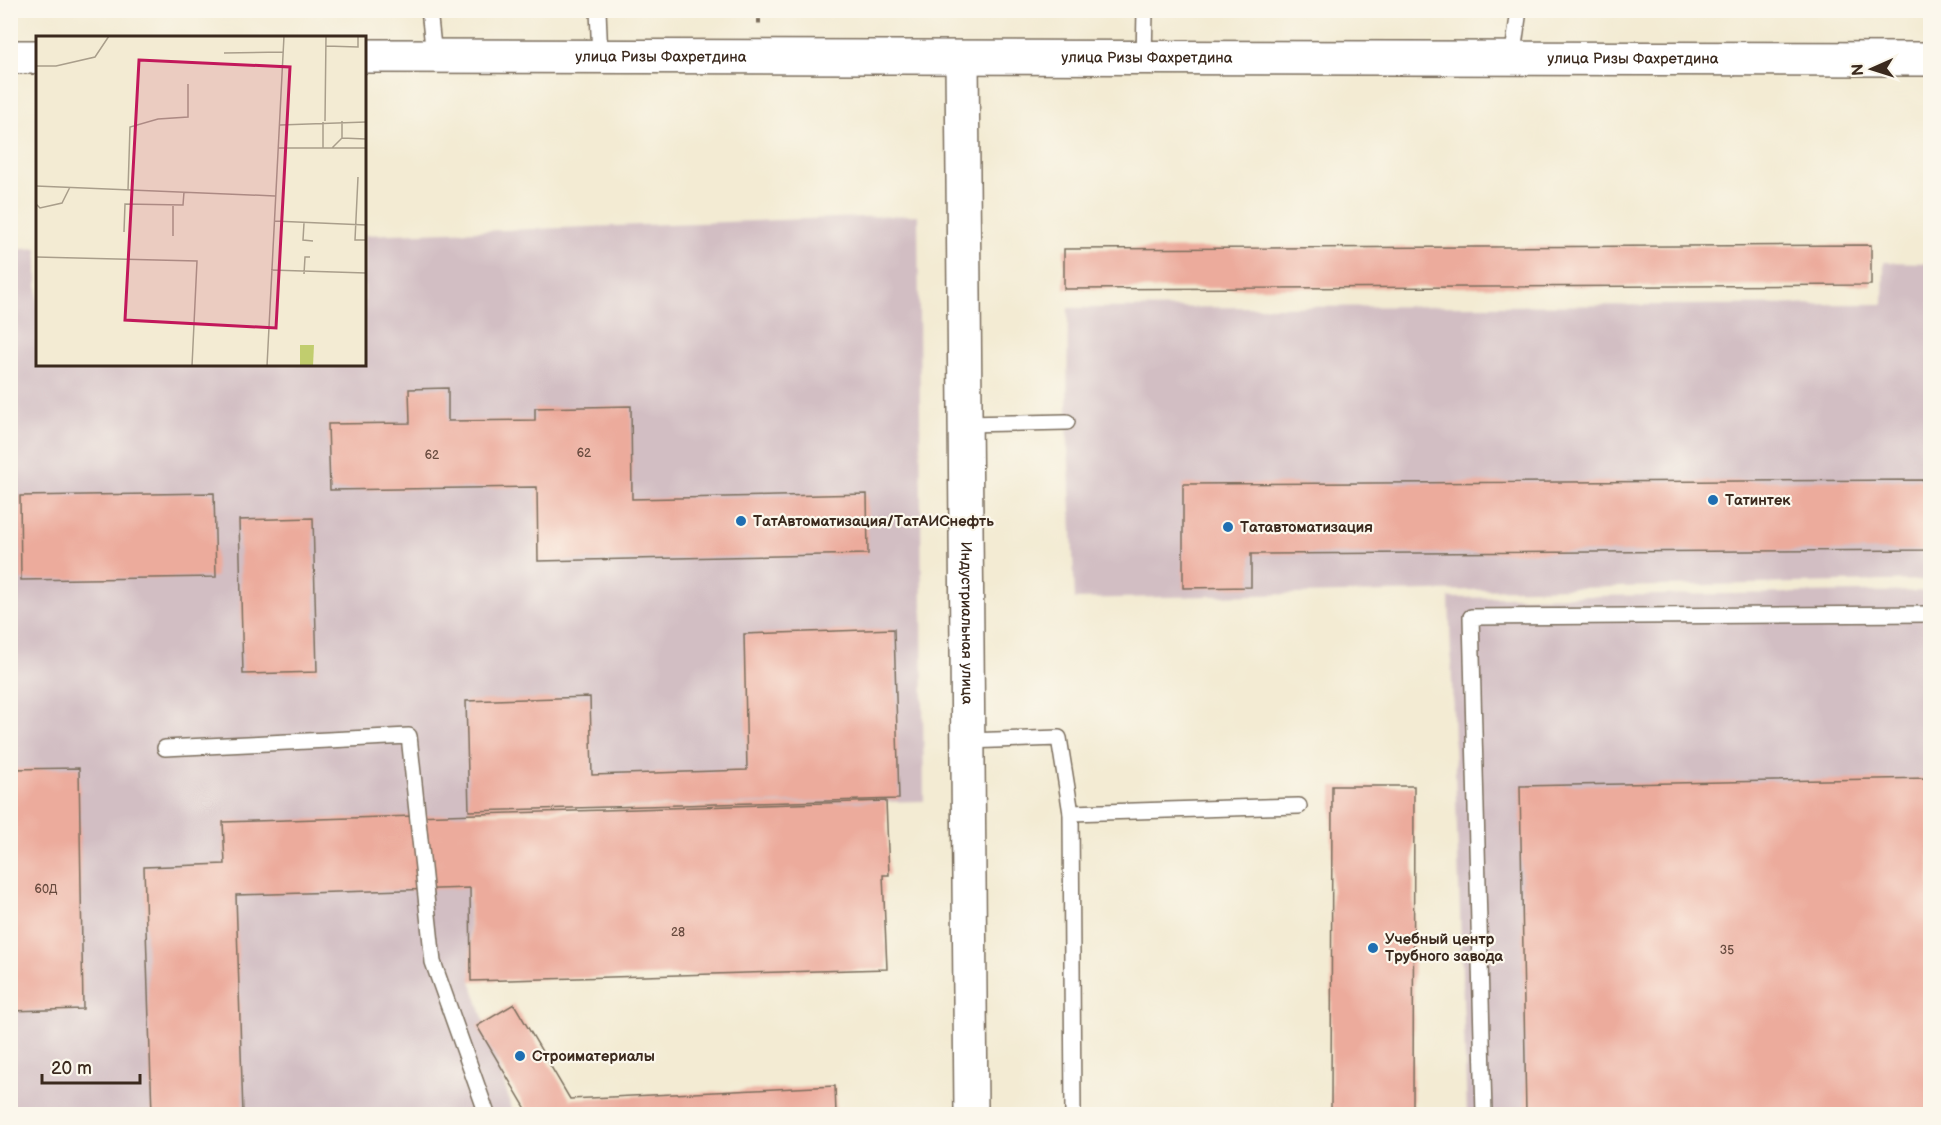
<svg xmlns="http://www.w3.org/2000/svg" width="1941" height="1125" viewBox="0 0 1941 1125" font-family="'Balsamiq Sans',sans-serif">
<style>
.industrial{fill:#d2bec3}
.building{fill:#ecab9c}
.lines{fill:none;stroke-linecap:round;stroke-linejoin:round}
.service-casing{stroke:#7b6e5d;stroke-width:18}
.tertiary-casing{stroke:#7b6e5d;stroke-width:36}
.primary-casing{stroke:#7b6e5d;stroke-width:36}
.path{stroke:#7b6e5d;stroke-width:4;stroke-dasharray:4.5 4.5;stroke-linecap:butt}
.service{stroke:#fff;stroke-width:15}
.tertiary{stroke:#fff;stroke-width:33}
.primary{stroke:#fff;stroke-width:33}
.poi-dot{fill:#1f6fb2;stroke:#fbf7ec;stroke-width:2}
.labels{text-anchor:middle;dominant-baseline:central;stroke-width:4.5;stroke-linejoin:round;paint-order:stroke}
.number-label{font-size:12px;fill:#674a3e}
.street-label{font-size:15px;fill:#3b2a1e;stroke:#fbf7ec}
.poi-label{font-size:15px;font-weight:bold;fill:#3b2a1e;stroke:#fbf7ec;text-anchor:start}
.inset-road{fill:none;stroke:#a99e8b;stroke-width:1.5}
.view{fill:#c2185b;fill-opacity:0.15;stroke:#c2185b;stroke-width:3}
.inset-edge{fill:none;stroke:#3b2a1e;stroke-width:3}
</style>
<rect width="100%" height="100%" fill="#fbf7ec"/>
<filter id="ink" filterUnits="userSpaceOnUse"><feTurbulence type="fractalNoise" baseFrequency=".0167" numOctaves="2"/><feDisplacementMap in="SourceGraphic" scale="12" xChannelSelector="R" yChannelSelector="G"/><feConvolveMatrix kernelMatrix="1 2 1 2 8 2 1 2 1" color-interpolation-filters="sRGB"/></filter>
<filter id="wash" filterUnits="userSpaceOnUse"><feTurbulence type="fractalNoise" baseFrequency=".008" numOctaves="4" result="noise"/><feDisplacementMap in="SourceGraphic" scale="24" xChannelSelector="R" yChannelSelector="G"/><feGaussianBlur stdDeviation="1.35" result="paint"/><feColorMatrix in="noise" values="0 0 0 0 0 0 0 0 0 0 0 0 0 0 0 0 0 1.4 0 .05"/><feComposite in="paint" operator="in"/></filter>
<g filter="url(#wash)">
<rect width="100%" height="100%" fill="#f3ebd3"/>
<g class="industrial">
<path d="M918,215l6,586 -457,10 4,170 43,133h-503l-1,-864 27,-2 1,116h326l1,-129z"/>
<path d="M1884,262l46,1v317l-855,19 -8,-177 1,-114 815,-4z"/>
<path d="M1930,591v523h-463l-18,-516z"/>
</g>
<g id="blocks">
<g class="building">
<path d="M1871,245v40l-807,4v-40z"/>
<path d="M448,388v33l87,-1v-12l96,-2 1,93 235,-5 1,60 -330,7 -1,-74 -207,3 -2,-66 82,-1 -1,-34z"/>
<path d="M1930,480v70l-679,4v33l-68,1v-104z"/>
<path d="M214,493l2,84 -195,3 -1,-84z"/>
<path d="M313,518l4,154 -74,2 -4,-154z"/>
<path d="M894,629l5,170 -430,12 -3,-110 124,-4 2,78 155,-5 -3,-136z"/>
<path d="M79,768l4,241 -73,2v-242z"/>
<path d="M1930,778v336h-404l-6,-328z"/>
<path d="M1332,786h82l-1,324h-82z"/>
<path d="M886,801l3,74h-6l4,94 -416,12 -1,-93 -234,7 7,219h-91l-8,-247 81,-3 -2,-42z"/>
<path d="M514,1004l56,95 265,-13 1,28h-307l-52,-88z"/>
</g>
</g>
</g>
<g filter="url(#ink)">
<use href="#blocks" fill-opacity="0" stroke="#7b6e5d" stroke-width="1.5"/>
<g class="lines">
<defs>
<g id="service">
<path d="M429,10l5,46"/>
<path d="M598,10l2,48"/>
<path d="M1144,60l1,-50"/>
<path d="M1512,60l7,-50"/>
<path d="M965,424l102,-2"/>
<path d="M967,741l92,-3 12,75 2,301"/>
<path d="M165,748l244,-12 24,226 54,152"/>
<path d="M1071,813l228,-7"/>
<path d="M1484,1114l-13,-497 459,-3"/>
</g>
<g id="tertiary">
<path id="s1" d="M962,59l9,1055"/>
</g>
<g id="primary">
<path id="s2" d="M364,56l1566,3"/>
<path d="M10,57h28"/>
</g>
</defs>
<use href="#service" class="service-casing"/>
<use href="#tertiary" class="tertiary-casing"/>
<use href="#primary" class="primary-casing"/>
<path class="path" d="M759,10v15"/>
<use href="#service" class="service"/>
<use href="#tertiary" class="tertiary"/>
<use href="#primary" class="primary"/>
</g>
</g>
<g class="poi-dot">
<circle cx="1713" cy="500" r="6"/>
<circle cx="741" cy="521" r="6"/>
<circle cx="1228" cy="527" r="6"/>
<circle cx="1373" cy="948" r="6"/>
<circle cx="520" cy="1056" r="6"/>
</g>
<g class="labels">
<g class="number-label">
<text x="584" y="453">62</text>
<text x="432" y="455">62</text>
<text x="46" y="889">60Д</text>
<text x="678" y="932">28</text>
<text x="1727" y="950">35</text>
</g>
<g class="street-label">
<text stroke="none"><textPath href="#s2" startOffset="297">улица Ризы Фахретдина</textPath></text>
<text stroke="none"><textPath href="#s2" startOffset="783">улица Ризы Фахретдина</textPath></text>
<text stroke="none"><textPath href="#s2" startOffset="1269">улица Ризы Фахретдина</textPath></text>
<text stroke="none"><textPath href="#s1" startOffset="564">Индустриальная улица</textPath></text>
</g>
<g class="poi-label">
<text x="1725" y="500">Татинтек</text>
<text x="753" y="521">ТатАвтоматизация/ТатАИСнефть</text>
<text x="1240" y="527">Татавтоматизация</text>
<text x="1385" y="939">Учебный центр<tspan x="1385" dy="17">Трубного завода</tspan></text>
<text x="532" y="1056">Строиматериалы</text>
</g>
</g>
<g transform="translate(36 36)">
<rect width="330" height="330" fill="#f3ebd3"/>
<path d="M264,309h14l-1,21h-13z" fill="#c1cd6e"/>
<path class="inset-road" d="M290,10l32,1v-11M188,17l59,-1M0,30h20l39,-9 14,-21M289,85l1,-85M244,89l86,-3M306,102l24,1M242,112h88M287,112v-26M296,112l10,-10v-17M322,141l-3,63h11M0,150l239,10M92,154l2,-63 28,-8 30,-2v-33M0,168l4,4 22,-5 8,-16M238,185l92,4M268,187l-1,17 10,1M88,196l1,-28 58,1 1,-13M137,200v-30M0,221l161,4 -5,105M235,234l95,3M268,238l1,-17h5M231,330l17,-330"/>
<path class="view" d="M103,24l151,7 -14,261 -151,-8z"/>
<rect width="330" height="330" class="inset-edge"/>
</g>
<rect width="1941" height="1125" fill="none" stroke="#fbf7ec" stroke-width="36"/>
<g transform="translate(1872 69) rotate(267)" stroke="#fbf7ec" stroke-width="4.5" paint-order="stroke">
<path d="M0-4.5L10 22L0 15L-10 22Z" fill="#3b2a1e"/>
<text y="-9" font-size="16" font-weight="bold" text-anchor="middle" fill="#3b2a1e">N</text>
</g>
<path d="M42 1074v9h98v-9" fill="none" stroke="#3b2a1e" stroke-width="3"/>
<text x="51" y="1074" font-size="18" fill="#3b2a1e" stroke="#fbf7ec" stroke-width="4.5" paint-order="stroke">20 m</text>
</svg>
